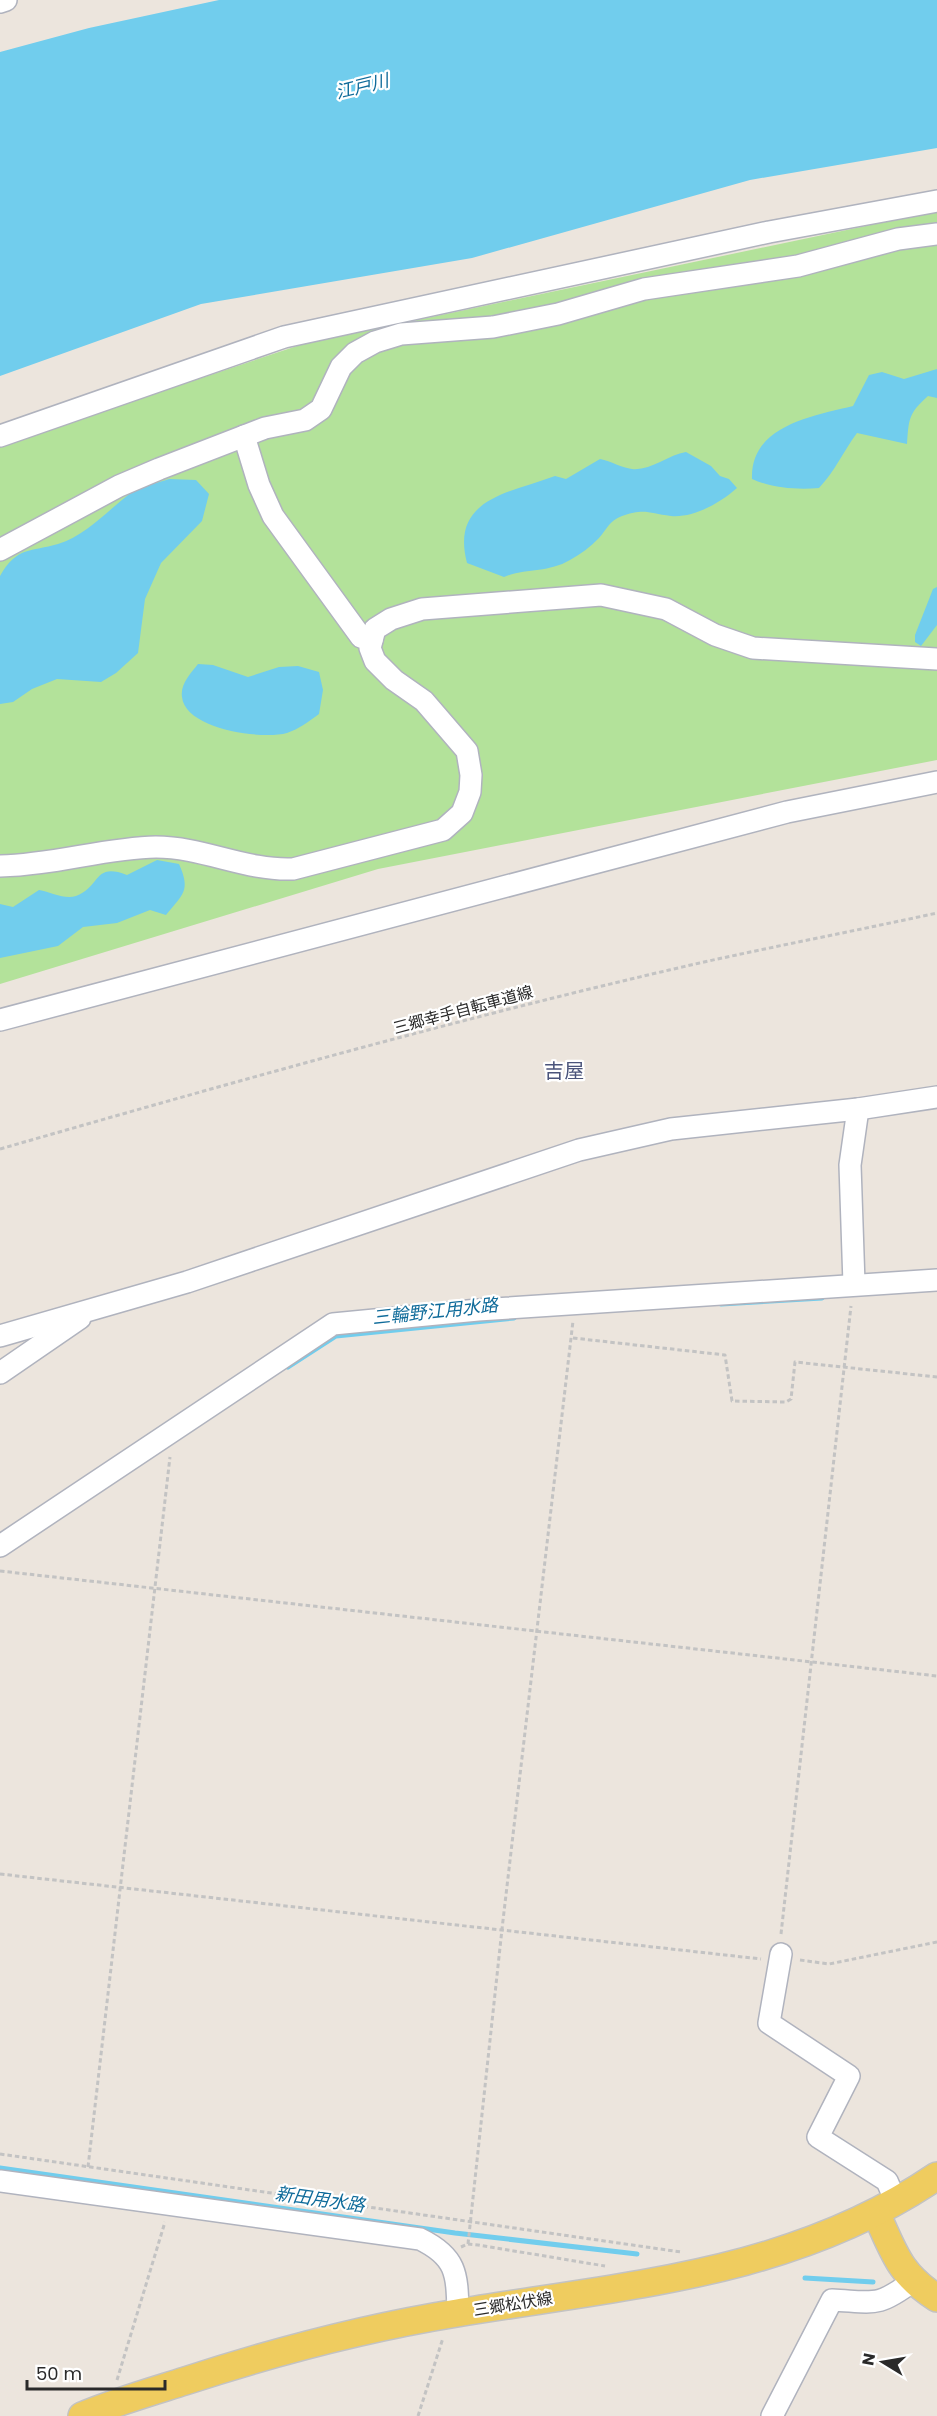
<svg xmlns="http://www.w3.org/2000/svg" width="937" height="2416" viewBox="0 0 937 2416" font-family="Poppins,'Noto Sans JP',sans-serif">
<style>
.green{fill:#b3e29a}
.water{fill:#71cded}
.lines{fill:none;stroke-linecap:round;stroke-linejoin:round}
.stream{stroke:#71cded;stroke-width:5}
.minor-casing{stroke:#b0b3be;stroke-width:24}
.major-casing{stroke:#c3c3c3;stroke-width:30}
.path{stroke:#c3c3c3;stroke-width:3;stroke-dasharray:4.5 3;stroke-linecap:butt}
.minor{stroke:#fff;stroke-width:21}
.major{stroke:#efcc5f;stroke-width:27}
.labels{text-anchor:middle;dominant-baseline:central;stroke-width:4.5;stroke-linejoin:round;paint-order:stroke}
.street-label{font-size:16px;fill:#2a2a2a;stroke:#fff}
.water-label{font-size:18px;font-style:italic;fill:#0f6b9a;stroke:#fff}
.quarter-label{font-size:20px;fill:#4b547b;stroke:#fff}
</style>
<rect width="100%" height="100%" fill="#ece5dd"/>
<path class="green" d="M937,211v549l-559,109 -378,115v-539l303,-101z"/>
<g class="water">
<path d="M219,0h718v148l-187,32 -278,78 -271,46 -201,72v-324l89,-24z"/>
<path d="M937,369v29l-9,-2c-20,18 -19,23 -21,48l-50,-11c-14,19 -22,38 -38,55 -22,2 -47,0 -67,-9 -2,-53 60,-63 101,-73l16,-31 13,-3 22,7z"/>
<path d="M686,452l25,14 9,10 9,3 8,9c-17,15 -43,30 -66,28 -22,-3 -27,-8 -49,0 -13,5 -15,13 -23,22 -9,9 -18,16 -29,22 -22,13 -44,8 -66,17l-37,-14c-17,-65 43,-70 88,-87l11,3 34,-20c11,2 22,9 32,10 18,2 36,-14 54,-17z"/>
<path d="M169,479l27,1 13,14 -7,27 -41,42 -16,36 -7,54 -22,20 -15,9 -44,-3 -25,10 -19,13 -13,2v-128c17,-30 31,-24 58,-32 30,-9 51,-36 76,-53 10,-6 24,-8 35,-12z"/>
<path d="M937,587v38l-16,21 -6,-4v-7l18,-46z"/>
<path d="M198,664l15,1 35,12 31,-10 19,-1 21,6 4,18 -4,24c-11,8 -20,15 -32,19 -26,7 -102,-4 -105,-36 -2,-13 9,-24 16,-33z"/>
<path d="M157,860l22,4c12,27 4,30 -13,51l-16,-5 -33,13 -34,4 -25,19 -58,12v-54l13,3 26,-17c12,2 26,10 37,6 25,-9 17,-34 51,-21z"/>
</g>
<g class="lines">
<g class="stream">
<path d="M721,1304l101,-6"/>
<path d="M288,1367l48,-31 178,-18"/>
<path d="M0,2168l455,65 182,21"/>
<path d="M805,2278l68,4"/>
</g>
<defs>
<g id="minor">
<path d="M0,2l6,-2"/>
<path d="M0,436l284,-99 485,-105 168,-31"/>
<path d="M244,436l15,49 14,31 88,121 11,3"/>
<path d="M0,550l119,-64 40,-17 106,-41 40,-8 16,-11 20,-42 14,-14 20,-11 26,-8 92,-7 65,-13 86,-25 154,-23 100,-27 39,-5"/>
<path d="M0,866c54,-1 104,-18 156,-19 47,0 90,24 137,22l150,-39 19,-17 8,-21 1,-17 -4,-24 -43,-50 -30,-21 -19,-19 -5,-13 5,-19 16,-10 31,-10 179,-14 65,14 49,26 38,13 184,11"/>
<path d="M0,1020l787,-208 150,-30"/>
<path d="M854,1284l-4,-119 8,-56"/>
<path d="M0,1336l187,-54 392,-132 92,-21 187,-20 79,-12"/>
<path d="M0,1373l80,-55"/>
<path d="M0,1546l333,-222 145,-14 459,-30"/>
<path d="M781,1954l-12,69 80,53 -31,61 69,44 9,21"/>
<path d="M0,2181l420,58c37,18 37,35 38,73"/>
<path d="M772,2416l60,-116c42,2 45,8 81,-19"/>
</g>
<g id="major">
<path d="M876,2213c18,39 23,61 61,85"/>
<path d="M82,2416c33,-14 68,-24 103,-35 89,-29 179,-53 272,-68 168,-28 335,-38 480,-137"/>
</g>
</defs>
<use href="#minor" class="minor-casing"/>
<use href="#major" class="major-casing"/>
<g class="path">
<path d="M0,1149c233,-67 467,-133 704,-187 77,-17 155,-32 233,-49"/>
<path d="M573,1338l152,17 7,46 54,1 5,-3 4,-37 142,15"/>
<path d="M0,1571l937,105"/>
<path d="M0,1874l761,85"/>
<path d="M781,1934l70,-628"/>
<path d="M800,1960l29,4 108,-22"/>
<path d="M0,2154l681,98"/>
<path d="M88,2167l82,-710"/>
<path d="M468,2244l34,-315 71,-608"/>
<path d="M461,2247l7,-3 10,1 127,21"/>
<path d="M117,2380l48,-158"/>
<path d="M418,2416l25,-78"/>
</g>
<use href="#minor" class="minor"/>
<use href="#major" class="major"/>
</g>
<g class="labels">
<g class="street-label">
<text transform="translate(463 1010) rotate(-15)">三郷幸手自転車道線</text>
<text transform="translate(513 2304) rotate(-9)">三郷松伏線</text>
</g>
<g class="water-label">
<text transform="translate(362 86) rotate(-14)">江戸川</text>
<text transform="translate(435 1311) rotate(-6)">三輪野江用水路</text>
<text transform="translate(320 2199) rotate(8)">新田用水路</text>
</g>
<g class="quarter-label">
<text x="564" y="1071">吉屋</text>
</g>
</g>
<g transform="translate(883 2362) rotate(281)" stroke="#ffffff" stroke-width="4.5" paint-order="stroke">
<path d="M0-4.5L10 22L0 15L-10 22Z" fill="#2a2a2a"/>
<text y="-9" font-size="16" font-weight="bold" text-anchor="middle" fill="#2a2a2a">N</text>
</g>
<path d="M27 2380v9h138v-9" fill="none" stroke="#2a2a2a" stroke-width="3"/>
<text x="36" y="2380" font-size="18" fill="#2a2a2a" stroke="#ffffff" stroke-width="4.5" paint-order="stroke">50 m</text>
</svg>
